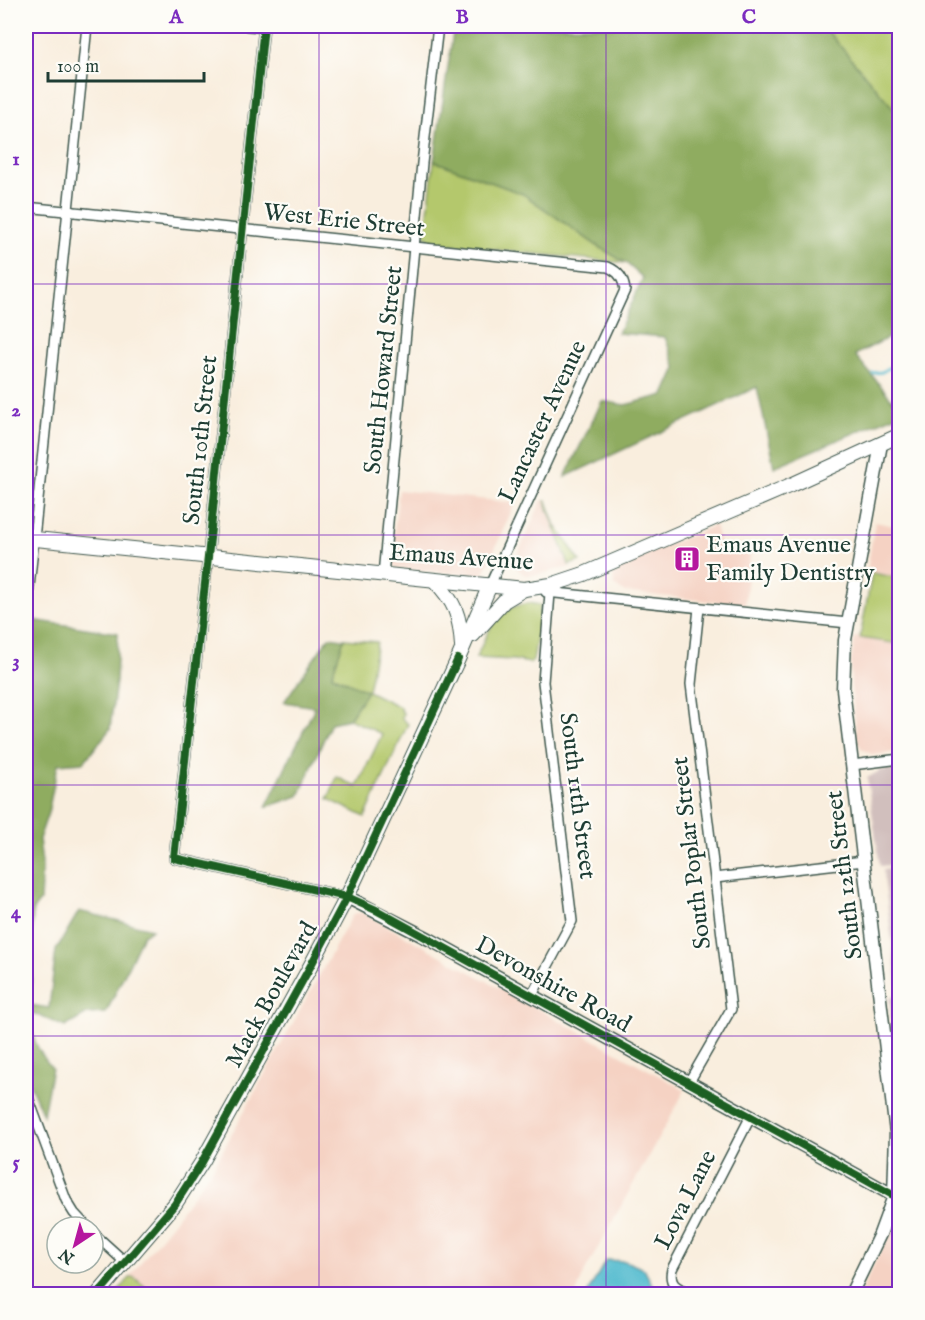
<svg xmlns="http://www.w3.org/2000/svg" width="925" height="1320" viewBox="0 0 925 1320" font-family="'IM FELL English',serif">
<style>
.built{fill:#f5d2c3}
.industrial{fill:#d1bfbd}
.green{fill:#b4c86c;stroke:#6a8250;stroke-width:1.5}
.forest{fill:#8fac60;stroke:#57744a;stroke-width:1.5}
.water{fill:#52bbcf;stroke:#387c82;stroke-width:1.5}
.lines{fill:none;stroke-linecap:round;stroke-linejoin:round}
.stream{stroke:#52bbcf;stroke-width:3}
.minor-casing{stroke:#40584e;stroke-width:12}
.tertiary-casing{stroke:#40584e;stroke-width:15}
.secondary-casing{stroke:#40584e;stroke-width:16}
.minor{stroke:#fff;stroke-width:9}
.tertiary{stroke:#fff;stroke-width:12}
.secondary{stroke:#fff;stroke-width:14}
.cycleway-casing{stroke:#fdfcf7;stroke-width:11}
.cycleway{stroke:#1b5e20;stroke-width:8}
.grid{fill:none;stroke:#7b2cbf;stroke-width:1.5;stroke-opacity:0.55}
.labels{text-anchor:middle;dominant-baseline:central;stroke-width:4.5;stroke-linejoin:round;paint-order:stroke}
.street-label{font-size:24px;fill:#1f3d34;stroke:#fdfcf7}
.poi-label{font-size:24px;fill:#1f3d34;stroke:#fdfcf7;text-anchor:start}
.neatline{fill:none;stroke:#7b2cbf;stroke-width:2}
.grid-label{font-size:20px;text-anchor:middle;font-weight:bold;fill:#7b2cbf}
</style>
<rect width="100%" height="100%" fill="#fdfcf7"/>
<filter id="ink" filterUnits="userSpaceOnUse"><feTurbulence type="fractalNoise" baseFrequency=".0167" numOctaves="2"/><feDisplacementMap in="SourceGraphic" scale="12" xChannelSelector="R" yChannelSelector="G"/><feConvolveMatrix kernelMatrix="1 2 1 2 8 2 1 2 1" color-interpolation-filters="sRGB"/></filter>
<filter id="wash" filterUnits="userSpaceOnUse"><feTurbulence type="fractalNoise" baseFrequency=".008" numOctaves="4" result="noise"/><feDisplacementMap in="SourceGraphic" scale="24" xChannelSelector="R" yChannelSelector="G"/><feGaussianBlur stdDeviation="1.35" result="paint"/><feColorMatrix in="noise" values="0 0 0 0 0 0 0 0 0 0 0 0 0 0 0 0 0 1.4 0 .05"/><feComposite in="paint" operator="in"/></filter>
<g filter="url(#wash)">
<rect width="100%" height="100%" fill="#f9eede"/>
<g class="built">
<path d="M399,490l116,13 -32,73 -87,-8 -6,-3z"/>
<path d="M542,500l3,1 6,20 19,46 -34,8h-11l-9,-7v-10z"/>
<path d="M875,522l24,5v51l-32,-7z"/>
<path d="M715,525l7,27 28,3 -5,50 -121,-13 -10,-7 -1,-11 6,-8z"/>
<path d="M855,637l44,7v108l-26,3 -11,-6 -5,-8 -6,-58v-21z"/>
<path d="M357,913h6l322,177 -101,183 -8,21h-434l-16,-13 48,-60 39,-53 139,-252z"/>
<path d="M899,1212v82h-39l32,-66 4,-12z"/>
</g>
<g class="industrial">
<path d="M899,768l1,224 -2,1 -15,-124 10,-1 -1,-3 -12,1 -13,-88 14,-8z"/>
<path d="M899,995v87l-10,-84z"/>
</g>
<g class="green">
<path d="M823,26h70l6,8v81z"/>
<path d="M434,161l89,33 73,51 30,18 -196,-20 -2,-6h-3z"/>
<path d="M545,501h2l9,25 24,35 -11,4z"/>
<path d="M872,573l27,5v66l-39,-6z"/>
<path d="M529,603l12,2 -2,7 2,1 -8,48 -3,2 -16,-3 -38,-2c13,-28 18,-50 53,-55z"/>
<path d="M344,639l33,3 -9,49 32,16v2l3,4 -1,6 6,5 -43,93 -37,-18 9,-22 20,10 25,-53 -33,-15 18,-28 -35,-16z"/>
<path d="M132,1277l4,2 17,15h-38l15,-16z"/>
</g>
<g class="forest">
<path d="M454,26h369l76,89v217l-44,23 44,53v6l-125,53 -17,-80 -192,90 37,-76 23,4 39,-10 12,-27 -11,-31 -47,-4 25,-55 -17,-15 -30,-18 -73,-51 -89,-33z"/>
<path d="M32,620l86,13 -2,48 -6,48 -26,33 -26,2 -10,49 -9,26 3,24 -2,38 -7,9 -3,95 19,3 7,-58 23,-39 73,18 -9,6 -37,78 -19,1 -22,13 -35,-15c0,24 7,38 22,56l-9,47 -17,-40v-390z"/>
<path d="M329,637l15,2 -12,36 35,16 -18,28 -18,4 -32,73 -33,11 49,-100 -31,-5z"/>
</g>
<path class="water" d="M606,1260l19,1 19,8 13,25h-70z"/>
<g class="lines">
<path class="stream" d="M873,373l9,-1 18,-11"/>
</g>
</g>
<g filter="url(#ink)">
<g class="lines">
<defs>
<g id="minor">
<path d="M248,26l16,1"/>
<path d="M264,26l-56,531 -34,301 173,39"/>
<path d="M26,207l582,60c11,5 15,11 17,23l-135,295"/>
<path d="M383,575l39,-412 16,-137"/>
<path d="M546,592l302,31"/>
<path d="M26,616l61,-590"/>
<path d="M852,765l48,-6"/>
<path d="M715,878l149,-17"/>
<path d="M532,995l40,-74 -29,-239 7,-89"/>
<path d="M689,1082l42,-73 -40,-325 8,-76"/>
<path d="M26,1092l40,108 8,13 13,14"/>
<path d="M93,1233l32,29"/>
<path d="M692,1294c-14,-6 -24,-8 -20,-25l79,-153"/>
</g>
<g id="tertiary">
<path d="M347,897l82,42 469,259"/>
<path d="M851,1294l29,-60 14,-38 2,-63 -53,-444 2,-49 36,-196"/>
</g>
<g id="secondary">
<path d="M26,538l498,51 27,-4 33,-11 207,-89 109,-50"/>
<path d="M434,580c21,22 26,35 28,66"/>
<path d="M473,635l31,-34 20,-12"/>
<path d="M98,1294l77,-90 27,-42 108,-195 37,-70 111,-238 32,-74"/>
</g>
</defs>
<use href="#minor" class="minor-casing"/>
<use href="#tertiary" class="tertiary-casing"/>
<use href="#secondary" class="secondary-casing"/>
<use href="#minor" class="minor"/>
<use href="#tertiary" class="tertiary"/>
<use href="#secondary" class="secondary"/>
<defs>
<g id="cycleway">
<path d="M264,26l-56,531 -34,301 173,39 29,13 524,289"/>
<path d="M98,1294l77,-90 27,-42 108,-195 37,-70 111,-238"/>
</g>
</defs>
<use href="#cycleway" class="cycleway-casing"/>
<use href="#cycleway" class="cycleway"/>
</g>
</g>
<path class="grid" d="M319,26v1268M606,26v1268M26,284h874M26,535h874M26,785h874M26,1036h874"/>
<defs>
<symbol id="building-square" viewBox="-11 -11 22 22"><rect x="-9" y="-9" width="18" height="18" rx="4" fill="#b5179e" stroke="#fdfcf7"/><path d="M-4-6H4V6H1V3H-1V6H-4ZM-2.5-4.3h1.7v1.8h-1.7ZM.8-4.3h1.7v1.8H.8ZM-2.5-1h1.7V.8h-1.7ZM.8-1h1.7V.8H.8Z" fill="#fff"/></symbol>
</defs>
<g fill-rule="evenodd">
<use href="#building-square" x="672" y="544" width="30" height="30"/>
</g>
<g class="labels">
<g class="street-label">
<text transform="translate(344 221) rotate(6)">West Erie Street</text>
<text transform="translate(384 370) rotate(-84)">South Howard Street</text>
<text transform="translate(543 422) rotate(-65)">Lancaster Avenue</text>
<text transform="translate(201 440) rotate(-84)">South 10th Street</text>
<text transform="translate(461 558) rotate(4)">Emaus Avenue</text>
<text transform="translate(577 796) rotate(83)">South 11th Street</text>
<text transform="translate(692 853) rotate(-97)">South Poplar Street</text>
<text transform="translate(845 875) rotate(-97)">South 12th Street</text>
<text transform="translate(553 985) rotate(29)">Devonshire Road</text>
<text transform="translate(272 995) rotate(-61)">Mack Boulevard</text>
<text transform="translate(686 1200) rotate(-63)">Lova Lane</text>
</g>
<g class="poi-label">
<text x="706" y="545">Emaus Avenue<tspan x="706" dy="28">Family Dentistry</tspan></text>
</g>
</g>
<rect width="925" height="1320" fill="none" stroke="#fdfcf7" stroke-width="66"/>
<g transform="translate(75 1245) rotate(216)"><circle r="28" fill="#fdfcf7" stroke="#a4b0a9" stroke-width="1.5"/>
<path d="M0-4.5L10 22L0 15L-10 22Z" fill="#b5179e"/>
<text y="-9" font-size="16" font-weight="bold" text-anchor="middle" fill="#1f3d34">N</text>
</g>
<path d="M48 72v9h156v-9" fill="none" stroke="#1f3d34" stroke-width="3"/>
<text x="57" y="72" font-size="18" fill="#1f3d34" stroke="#fdfcf7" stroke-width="4.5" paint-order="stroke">100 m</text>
<rect x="33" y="33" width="859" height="1254" class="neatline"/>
<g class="grid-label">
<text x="176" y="23">A</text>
<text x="462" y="23">B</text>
<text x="749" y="23">C</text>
<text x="16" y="165">1</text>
<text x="16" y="416">2</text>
<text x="16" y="667">3</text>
<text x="16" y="918">4</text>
<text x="16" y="1168">5</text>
</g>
</svg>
